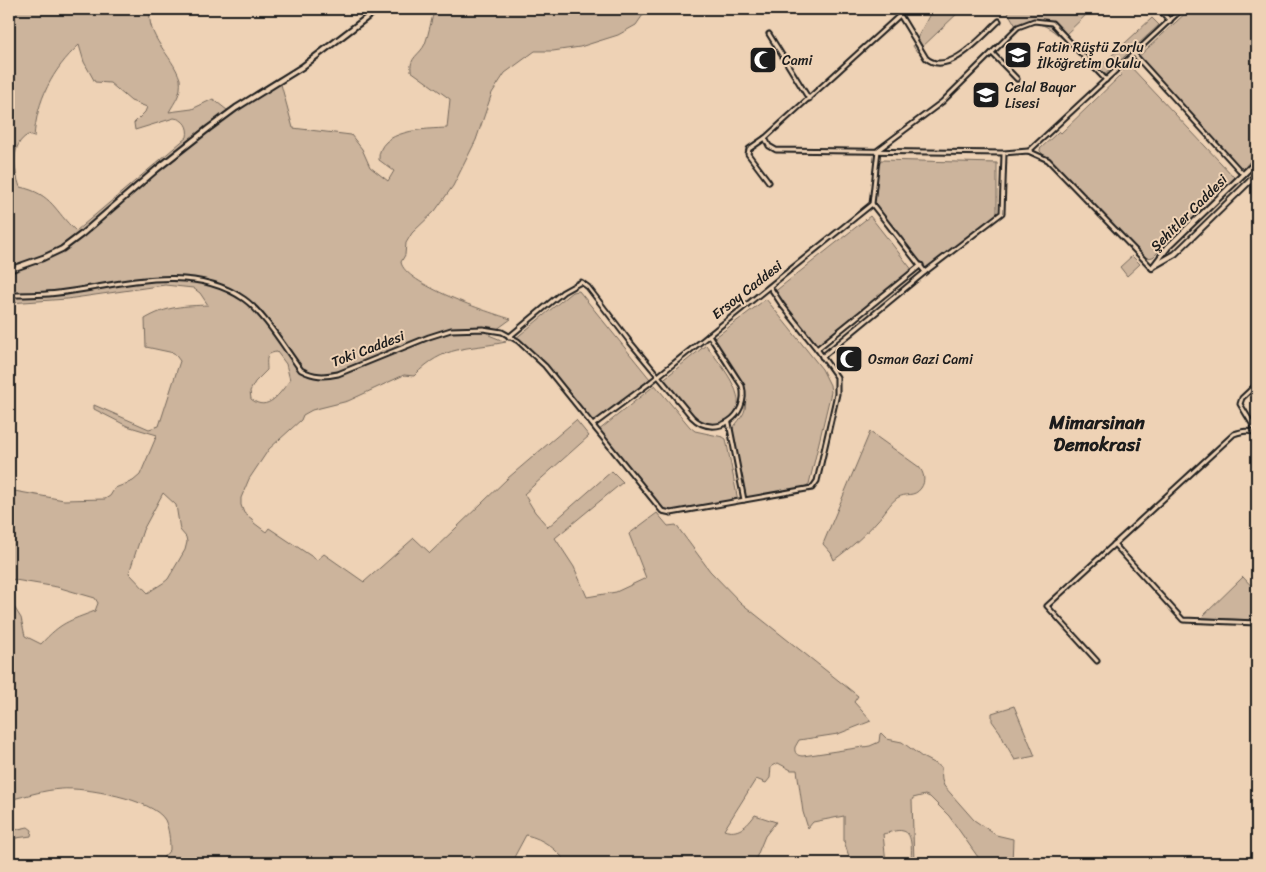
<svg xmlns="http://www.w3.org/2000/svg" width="1266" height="872" viewBox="0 0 1266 872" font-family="Sriracha,sans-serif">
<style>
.green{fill:#ccb49c;stroke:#74685c;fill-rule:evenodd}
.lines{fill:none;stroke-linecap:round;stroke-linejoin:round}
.minor-casing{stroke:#1c1c1c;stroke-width:7}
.tertiary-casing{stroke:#1c1c1c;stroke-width:8}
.minor{stroke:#eed2b5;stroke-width:3}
.tertiary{stroke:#eed2b5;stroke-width:4}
.labels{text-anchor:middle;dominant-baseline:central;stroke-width:4;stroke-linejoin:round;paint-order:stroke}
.poi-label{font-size:14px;fill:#1c1c1c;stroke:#eed2b5;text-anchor:start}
.street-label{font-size:14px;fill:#1c1c1c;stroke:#eed2b5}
.district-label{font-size:19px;font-weight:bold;fill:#1c1c1c;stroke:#eed2b5}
</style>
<rect width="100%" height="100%" fill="#eed2b5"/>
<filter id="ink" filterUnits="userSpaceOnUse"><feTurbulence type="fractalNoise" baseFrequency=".02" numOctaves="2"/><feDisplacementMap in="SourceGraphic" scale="10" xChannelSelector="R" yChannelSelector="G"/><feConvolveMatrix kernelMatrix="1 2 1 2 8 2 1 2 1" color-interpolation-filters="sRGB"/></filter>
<g filter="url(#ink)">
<g class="green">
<path d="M9,9h141c-4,29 22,45 30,70 2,15 -5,22 -11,33l23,-3 21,-10 14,11 52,-33 14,51 58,7 11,14 8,18 18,14 6,-10 -15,-11c-2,-31 48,-31 68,-32l3,-29 -39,-28c-2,-14 9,-16 14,-27 4,-11 6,-24 10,-35l12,3 9,-3h191l-11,16 -18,10 -38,12 -27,4h-18l-30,22 -13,20 -16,47 -23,46 -18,25 -23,22 -6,10 -1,12 -4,7c3,22 89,51 110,57l-22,16 17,7c-38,8 -62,2 -92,34l-10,-1 -56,26 -36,9 -9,5 -2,5 -32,29 -20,30 -8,19v7l3,8 8,6 2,4 12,9 3,-4 48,32 7,-6 40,28 50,-44 16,15 78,-75 68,-58 13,16 -65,58 11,18 13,15 64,-56 11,11 -68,56 19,29 13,30 29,-5 30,-14 -17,-44 28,-21 11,13 8,-1 34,46 31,32 117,93 -4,6 17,19 -33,13 -39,6 -4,7c-1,6 2,9 8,9l67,-10 9,-4 1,-8 1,-1 6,6 15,3 20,15 19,10 1,13 2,6 30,34 22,15 17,4 -1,24h-23l-9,-3 -31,-44 -19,-19 -5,-2 -12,3 -1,2 2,63h-3c0,-9 3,-30 -8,-32 -6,-2 -14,2 -20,3l3,29h-35l-7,-22v-25l-31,6 -5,6 -5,-16 -6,-42h-6l-13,-7 -7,4 -1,11 -4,5 -10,-4 -32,51c14,5 23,-4 31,-15l21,7 -11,14 -11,27h-187c-11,-14 -23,-24 -41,-28l-15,28h-351l-1,-1 11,-12c0,-10 -1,-21 -5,-30 -12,-21 -81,-33 -104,-31 -17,1 -35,7 -52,11v-201l12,19 4,18 16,8c20,-22 28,-23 54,-33l3,-8 -3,-5 -38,-11 -48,-8v-89l55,10 41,-1 5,-3 5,-8 18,-7 7,-6 17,-40 -30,-9 -33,-17v-4l55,24 10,-3 21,-65 -6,-8 -28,-6 -1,-28c22,-13 39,-13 63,-14l-8,-12 -7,-5 -28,-3 -98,14 -58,4zM79,45l5,17 11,20 15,1 21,18 16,6 -2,5 -11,11 1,7 39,-12c10,1 15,9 13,19l-111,94c-22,-20 -23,-37 -56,-44 -6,-16 -10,-43 8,-52l6,2c3,-37 18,-67 45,-92zM277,352l9,12 4,16c-10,13 -22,33 -39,19l-1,-8 5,-9 12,-12c0,-9 -3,-17 10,-18zM163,493l13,12 4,25 6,7 1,5 -2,8 -17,29c-6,6 -13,8 -20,14l-19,-20 14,-43z"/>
<path d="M938,9h24l-45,43 -4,-6 17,-32z"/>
<path d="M1006,9h86l-30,29c-17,-14 -24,-18 -46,-12z"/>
<path d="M1190,9h67v143l-15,19 -107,-111z"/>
<path d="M1152,18l7,7 -58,53 -6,-7z"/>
<path d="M1129,65l106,113 -82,79 -12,2 -101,-108v-2l19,-18 2,2 60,-58v-2z"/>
<path d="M881,160l116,3v53l-71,56 -52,-63 5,-46z"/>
<path d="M870,216l43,55 -96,77 -44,-53v-2z"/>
<path d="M1132,256l8,8 -13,12 -7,-9z"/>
<path d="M579,291l71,88 -58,45 -44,-55 -33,-30 57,-47z"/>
<path d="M766,299l56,70 8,16 1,7 -22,92 -11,7 -53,9 -14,-68c4,-9 12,-14 14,-23 5,-20 -22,-53 -32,-70z"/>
<path d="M706,345c12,17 45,52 27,73 -3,2 -7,4 -10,6 -10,7 -21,3 -30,-3l-33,-39z"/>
<path d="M655,385l35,42 5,4 28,6 3,2 12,62 -65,11 -11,-1 -64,-80z"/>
<path d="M870,432l49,35c5,6 7,14 2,21 -7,10 -15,4 -24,10 -7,5 -13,16 -20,23 -13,15 -27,27 -43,39l-3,-7 -8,-9z"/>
<path d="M1243,577l14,15v28l-56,-2z"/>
<path d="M1014,706l21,50 -20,4 -10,-17 -5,-11 -8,-11v-8z"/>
<path d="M28,827l4,3 -1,6 -22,3v-8z"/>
</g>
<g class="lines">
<defs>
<g id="minor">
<path d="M1159,9l11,12"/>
<path d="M900,15l26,43c22,20 58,-24 73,-37"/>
<path d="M769,34l40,65"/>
<path d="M992,53l25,26"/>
<path d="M1134,54l109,120"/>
<path d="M765,138l4,8 7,4 228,3 24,-2 20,9 104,108"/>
<path d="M1029,151l153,-142"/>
<path d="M1250,180l7,7"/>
<path d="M769,182l-21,-28 1,-5 16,-11 135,-123 3,-6"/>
<path d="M872,204l53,68 77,-59 2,-59"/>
<path d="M9,295c16,0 33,0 49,-2 60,-7 132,-32 186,6 20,14 42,51 57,71 13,7 23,7 37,4l91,-37 22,-7 32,-1 19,3 16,9 27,25 117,145 9,2 141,-25 5,-7 20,-87v-17l-20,-28 -35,-44 -12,-18"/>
<path d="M509,337l54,-45 18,-10 7,5 42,55 62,75c23,23 58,-1 50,-31l-33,-51"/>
<path d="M817,349l104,-84"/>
<path d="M822,357l103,-85"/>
<path d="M1257,384l-15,14 -2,6 17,28"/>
<path d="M729,423l15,77"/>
<path d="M593,425l54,-40 225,-181 6,-54 64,-48 76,-75 16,-6 18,2 54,57"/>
<path d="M1114,544l69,76 74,3"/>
<path d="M1097,661l-50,-55 187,-172c9,-3 15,-4 23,-1"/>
<path d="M1248,863l9,-7"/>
</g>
<g id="tertiary">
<path d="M1154,266l21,-12 82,-80"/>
<path d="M1152,268l16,-21 89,-86"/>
<path d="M9,270l34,-12 19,-9 20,-15 75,-65 52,-41 27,-20 66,-41 76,-58"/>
</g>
</defs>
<use href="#minor" class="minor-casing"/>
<use href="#tertiary" class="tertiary-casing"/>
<use href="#minor" class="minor"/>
<use href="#tertiary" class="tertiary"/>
</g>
</g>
<defs>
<symbol id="school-square" viewBox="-11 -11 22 22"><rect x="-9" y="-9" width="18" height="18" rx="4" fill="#1c1c1c" stroke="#eed2b5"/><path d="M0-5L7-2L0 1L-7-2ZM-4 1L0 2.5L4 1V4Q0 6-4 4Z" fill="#fff"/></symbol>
<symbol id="mosque-square" viewBox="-11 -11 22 22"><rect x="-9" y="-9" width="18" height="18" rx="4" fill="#1c1c1c" stroke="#eed2b5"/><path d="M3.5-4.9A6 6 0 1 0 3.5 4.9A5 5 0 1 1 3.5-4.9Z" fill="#fff"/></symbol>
</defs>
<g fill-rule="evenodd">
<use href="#school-square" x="1002" y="39" width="32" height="32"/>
<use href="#mosque-square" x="747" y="44" width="32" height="32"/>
<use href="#school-square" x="970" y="79" width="32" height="32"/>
<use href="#mosque-square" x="833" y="343" width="32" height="32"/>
</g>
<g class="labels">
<g class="poi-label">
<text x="1037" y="47">Fatin Rüştü Zorlu<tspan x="1037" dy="16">İlköğretim Okulu</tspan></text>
<text x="782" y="60">Cami</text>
<text x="1005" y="87">Celal Bayar<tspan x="1005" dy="16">Lisesi</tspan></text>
<text x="868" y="359">Osman Gazi Cami</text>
</g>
<g class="street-label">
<text transform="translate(1189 213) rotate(-45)">Şehitler Caddesi</text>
<text transform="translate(747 290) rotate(-38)">Ersoy Caddesi</text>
<text transform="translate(368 349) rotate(-21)">Toki Caddesi</text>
</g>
<g class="district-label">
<text x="1097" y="422">Mimarsinan<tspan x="1097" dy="22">Demokrasi</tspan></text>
</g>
</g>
<rect width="1266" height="872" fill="none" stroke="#eed2b5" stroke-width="30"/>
<rect x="15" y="15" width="1236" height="842" fill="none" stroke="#1c1c1c" stroke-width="2" filter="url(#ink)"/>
</svg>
